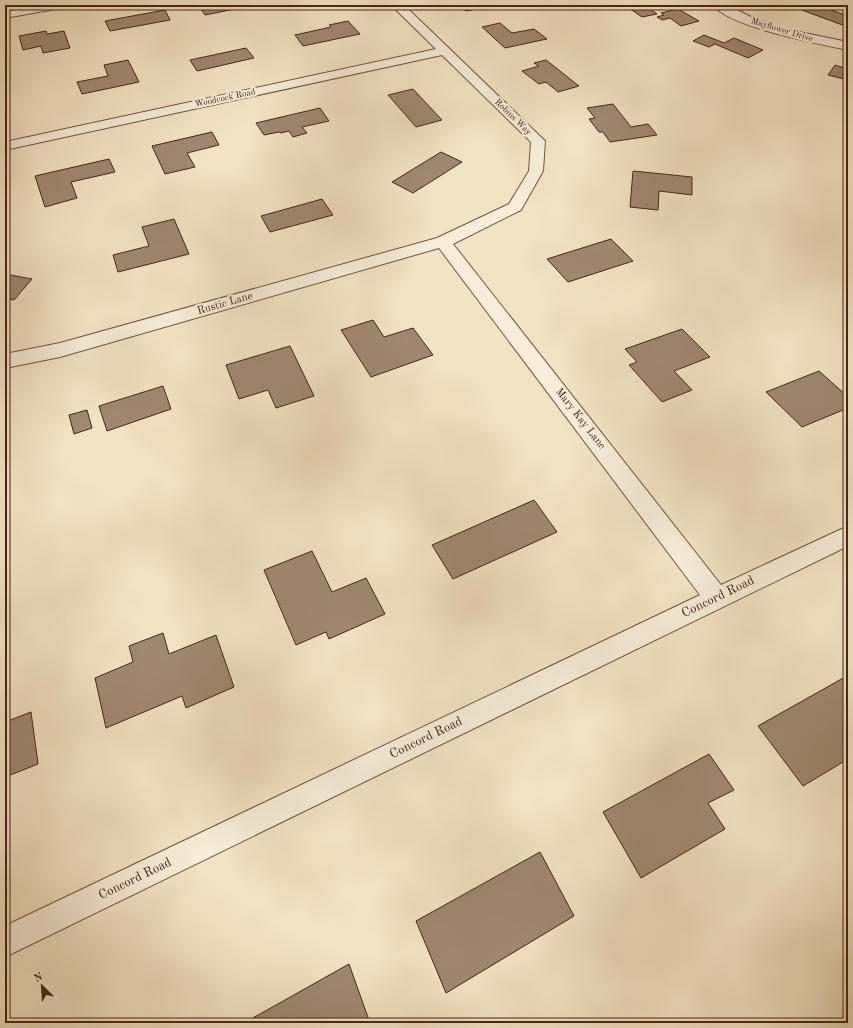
<svg xmlns="http://www.w3.org/2000/svg" width="853" height="1028" viewBox="0 0 853 1028" font-family="'Old Standard TT',serif">
<style>
.building{fill:#9f8871;stroke:#452617}
.lines{fill:none;stroke-linecap:round;stroke-linejoin:round}
.street-casing{stroke:#705542;stroke-width:2}
.street{fill:#f7edd9;fill-rule:evenodd}
.labels{text-anchor:middle;dominant-baseline:central;stroke-width:4;stroke-linejoin:round;paint-order:stroke}
.far-street-label{font-size:9px;fill:#452617;stroke:#f7edd9}
.street-label{font-size:11px;fill:#452617;stroke:#f7edd9}
.near-street-label{font-size:13px;fill:#452617;stroke:#f7edd9}
</style>
<rect width="100%" height="100%" fill="#f2e3c4"/>
<filter id="stains"><feTurbulence type="fractalNoise" baseFrequency=".005" numOctaves="4"/><feColorMatrix values="0 0 0 0 .2 0 0 0 0 .09 0 0 0 0 .02 0 0 0 .5 -.17"/></filter>
<radialGradient id="worn" r=".72"><stop offset=".6" stop-color="#630" stop-opacity="0"/><stop offset="1" stop-color="#630" stop-opacity=".3"/></radialGradient>
<g class="building">
<path d="M198,5h57l-50,10z"/>
<path d="M458,5h25l2,2 -19,4z"/>
<path d="M644,5l13,9 -15,3 -13,-9z"/>
<path d="M806,5h11l31,11v11l-49,-18z"/>
<path d="M678,9l21,12 -18,5 -11,-8 -8,2 -5,-3 7,-2 -3,-2z"/>
<path d="M165,10l5,10 -60,11 -5,-10z"/>
<path d="M348,21l12,13 -57,12 -8,-11 36,-8 -2,-2z"/>
<path d="M500,23l12,10 22,-4 13,10 -42,9 -23,-21z"/>
<path d="M46,31l1,3 17,-3 6,17 -27,5 -2,-7 -18,4 -4,-14z"/>
<path d="M704,35l20,8 10,-5 29,12 -15,8 -33,-14 -6,3 -16,-6z"/>
<path d="M246,48l8,10 -57,13 -7,-11z"/>
<path d="M128,60l11,22 -57,12 -5,-12 31,-6 -4,-11z"/>
<path d="M546,60l33,26 -21,6 -12,-10 -7,2 -17,-13 17,-5 -5,-3z"/>
<path d="M835,65l13,4v11l-20,-5z"/>
<path d="M413,89l29,31 -26,7 -28,-32z"/>
<path d="M613,104l18,23 17,-3 9,11 -47,7 -7,-10h-4l-10,-13 6,-1 -8,-10z"/>
<path d="M320,108l9,13 -27,6 5,6 -14,4 -4,-6 -8,2 -2,-1 -15,3 -8,-12z"/>
<path d="M212,132l7,13 -32,8 8,14 -30,7 -13,-28z"/>
<path d="M441,152l21,10 -49,31 -21,-11z"/>
<path d="M109,159l6,13 -44,10 6,16 -32,9 -10,-31z"/>
<path d="M633,171l59,6v18l-33,-4 -1,19 -28,-3z"/>
<path d="M322,199l11,16 -63,17 -9,-16z"/>
<path d="M174,219l15,35 -71,18 -5,-17 36,-9 -7,-19z"/>
<path d="M611,239l22,22 -65,21 -21,-23z"/>
<path d="M5,274l27,5 -18,21 -9,-2z"/>
<path d="M373,320l11,17 29,-9 20,27 -62,22 -30,-47z"/>
<path d="M682,329l28,28 -36,14 18,19 -30,12 -33,-37 8,-3 -12,-13z"/>
<path d="M290,346l24,50 -38,12 -8,-18 -29,9 -13,-34z"/>
<path d="M819,371l29,26v11l-46,19 -36,-35z"/>
<path d="M163,386l8,23 -64,22 -8,-25z"/>
<path d="M87,410l5,18 -18,6 -5,-19z"/>
<path d="M534,500l23,32 -104,47 -21,-34z"/>
<path d="M312,551l20,41 34,-14 19,36 -56,25 -3,-7 -30,13 -32,-75z"/>
<path d="M163,633l6,21 47,-19 18,52 -48,21 -4,-12 -76,32 -11,-50 38,-16 -4,-16z"/>
<path d="M845,677l3,3v79l-45,27 -45,-60z"/>
<path d="M31,712l7,52 -33,13v-55z"/>
<path d="M709,754l25,36 -26,13 17,26 -84,49 -38,-66z"/>
<path d="M540,852l34,64 -128,77 -30,-72z"/>
<path d="M349,964l21,59h-126z"/>
</g>
<g class="lines">
<defs>
<g id="street">
<path d="M42,5h25l-6,3 -56,10v-6z"/>
<path d="M391,5h13l141,136 -2,30 -22,39 -68,34 268,341 127,-59v20l-843,411v-31l695,-331 -261,-347 -379,109 -55,11v-14l55,-11 377,-105 72,-34 20,-33 2,-29 -89,-87 -437,95v-8l431,-93z"/>
<path d="M713,5h14l26,13 32,11 63,13v8c-28,-6 -119,-23 -135,-45z"/>
</g>
</defs>
<use href="#street" class="street-casing"/>
<use href="#street" class="street"/>
</g>
<g class="labels">
<g class="far-street-label">
<text transform="translate(782 30) rotate(17)">Mayflower Drive</text>
<text transform="translate(225 98) rotate(-12)">Woodcock Road</text>
<text transform="translate(513 117) rotate(44)">Robins Way</text>
</g>
<g class="street-label">
<text transform="translate(225 304) rotate(-16)">Rustic Lane</text>
<text transform="translate(580 419) rotate(52)">Mary Kay Lane</text>
</g>
<g class="near-street-label">
<text transform="translate(718 597) rotate(-26)">Concord Road</text>
<text transform="translate(426 738) rotate(-26)">Concord Road</text>
<text transform="translate(135 879) rotate(-26)">Concord Road</text>
</g>
</g>
<rect width="853" height="1028" fill="none" stroke="#f2e3c4" stroke-width="20"/>
<rect x="6" y="6" width="841" height="1016" fill="none" stroke="#452617" stroke-width="2"/>
<rect x="10" y="10" width="833" height="1008" fill="none" stroke="#452617"/>
<g transform="translate(42 986) rotate(335)" stroke="#f7edd9" stroke-width="3" paint-order="stroke">
<path d="M0-3L7 15L0 10L-7 15Z" fill="#452617"/>
<text y="-6" font-size="11" font-weight="bold" text-anchor="middle" fill="#452617">N</text>
</g>
<rect width="100%" height="100%" filter="url(#stains)"/>
<rect width="100%" height="100%" fill="url(#worn)"/>
</svg>
